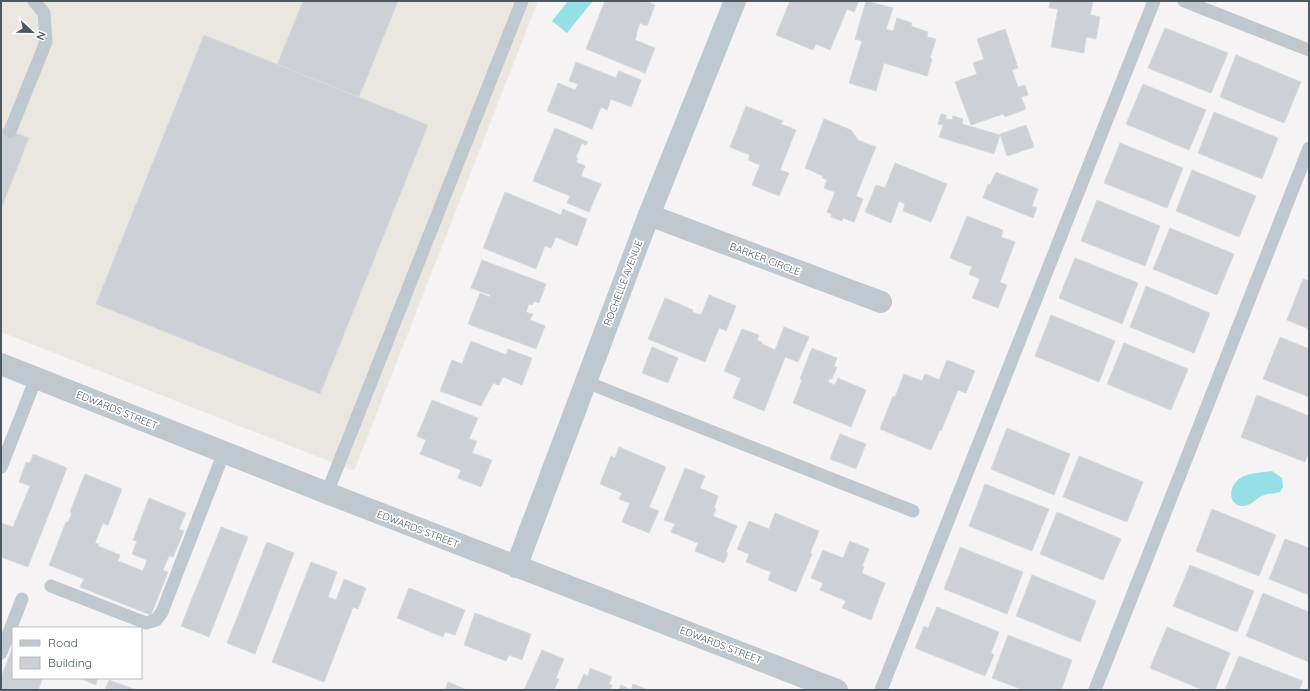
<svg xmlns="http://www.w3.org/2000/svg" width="1310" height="691" viewBox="0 0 1310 691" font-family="Quicksand,sans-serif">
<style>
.commercial{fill:#eae7e1}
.water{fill:#96dfe7}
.building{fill:#cdd0d4;stroke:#d7dadd}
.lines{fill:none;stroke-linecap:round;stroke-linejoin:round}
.service{stroke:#bfc8ce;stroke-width:13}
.minor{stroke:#bfc8ce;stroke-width:22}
.tertiary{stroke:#bfc8ce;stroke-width:22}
.labels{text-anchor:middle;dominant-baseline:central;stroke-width:3.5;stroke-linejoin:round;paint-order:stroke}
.street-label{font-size:10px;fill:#4b585f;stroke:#fff}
</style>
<rect width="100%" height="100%" fill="#f5f3f3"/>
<path class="commercial" d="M1,1h537l-184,470 -353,-139z"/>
<g class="water">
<path d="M568,1l24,1 -25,31 -15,-12z"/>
<path d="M1272,471l10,7 1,9 -3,5c-6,2 -13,1 -18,4 -7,3 -11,10 -19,10 -15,0 -15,-19 -4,-27 10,-7 21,-6 33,-8z"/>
</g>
<g class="building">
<path d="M303,1h95l-39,96 -82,-32z"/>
<path d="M605,1h34l4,2v-2h3l9,4 -8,21 -7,-3 -4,11h1l-2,6 20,8 -10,25 -59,-24z"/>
<path d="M790,1h69l-5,11 -7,-3 -17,41 -14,-6 -3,6 -37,-15z"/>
<path d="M866,1l27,7 -7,21 7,2 4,-13 15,5 -1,3 17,6 -1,5 9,2 -6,19 2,1 -5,17 -43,-13 -8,28 -27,-8 13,-42 -7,-2z"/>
<path d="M1050,1h43l-3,14 10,2 -4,22 -10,-2 -2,16 -33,-6 7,-38 -9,-1z"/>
<path d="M1165,28l63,25 -17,40 -63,-25z"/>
<path d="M1005,29l13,39 -6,2 6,17 7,-2 3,10 -7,2 5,12 -21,8 -2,-3 -32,11 -16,-43 22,-8 -4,-11 11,-4 -7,-20z"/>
<path d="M204,35l224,90 -108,269 -224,-90z"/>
<path d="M1236,55l65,27 -17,41 -64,-26z"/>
<path d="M576,62l40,16 3,-7 22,9 -10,27 -20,-8 -4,11 -6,-3 -9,22 -45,-18 11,-28 17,7 3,-6 -9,-3z"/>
<path d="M1143,84l63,26 -17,40 -63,-26z"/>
<path d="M746,106l37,15 -2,3 15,6 -16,40 9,3 -10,23 -27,-11 8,-20 -12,-5 2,-5 -20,-8z"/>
<path d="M1214,112l64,26 -16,41 -64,-26z"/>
<path d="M941,114l5,1v4l6,1 1,-4 10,3 -1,5 38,11 -6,19 -55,-17 4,-12 -5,-1z"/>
<path d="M824,119l27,11 7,10 18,7 -20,49 7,3 -9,23 -11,-4 -1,3 -11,-4 1,-3 -5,-2 8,-20 -11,-4 3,-8 -5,-2 1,-2 -18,-8z"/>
<path d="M1026,125l8,22 -27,9 -7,-22z"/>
<path d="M2,128l27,10 -28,71v-79z"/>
<path d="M555,128l33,14 -2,3 -4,-2 -6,14 2,1 -2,4 9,4 -4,10 20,8 -12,28 -22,-9 3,-7 -37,-15z"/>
<path d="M1120,143l63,25 -16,40 -63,-25z"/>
<path d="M895,163l52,21 -16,38 -28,-11 2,-7 -6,-3 -8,22 -26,-11 11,-27 9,3z"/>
<path d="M1192,170l64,26 -17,41 -63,-26z"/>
<path d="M996,172l42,17 -6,17 5,2 -4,10 -50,-20 5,-14 2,1z"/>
<path d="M505,192l56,23 2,-6 24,10 -10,27 -21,-9 -5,11 -6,-2 -9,23 -53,-21z"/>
<path d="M1097,200l63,26 -15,40 -64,-25z"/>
<path d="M967,216l36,14 -2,7 14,5 -15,40 7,3 -9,23 -26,-10 8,-19 -11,-5 3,-7 -22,-9z"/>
<path d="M1170,228l64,26 -17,41 -64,-26z"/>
<path d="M1075,258l63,25 -16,41 -63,-26z"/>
<path d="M482,260l64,24 -7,19 -5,-2 -2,4 -3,-1 -3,8 7,2 -3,6 15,6 -9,23 -68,-25 12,-31 9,4 1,-2 -19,-7z"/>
<path d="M1303,279l6,2v48l-22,-9z"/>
<path d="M1146,286l64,27 -16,40 -64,-26z"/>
<path d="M709,295l27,11 -10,25 -7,-3 -14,34 -57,-23 17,-41 28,12 -1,2 9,3z"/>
<path d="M1051,315l64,26 -16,41 -64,-26z"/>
<path d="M784,327l25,10 -11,25 -13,-5 -21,54 -31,-13 8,-20 -17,-7 18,-42 17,6 -2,5 5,2v2l13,6z"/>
<path d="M1280,337l29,12v48l-46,-18z"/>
<path d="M471,341l35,14 2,-6 24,9 -10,27 -19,-8 -4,8 -6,-2 -12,23 -41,-15 12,-31 10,4z"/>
<path d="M1124,343l64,26 -17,41 -64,-26z"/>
<path d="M652,347l26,11 -10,25 -26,-10z"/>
<path d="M812,348l25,10 -3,8 3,1 -5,12 -2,-1 -2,4 7,3 3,-7 28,12 -15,37 -58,-24 9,-23 -2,-1z"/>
<path d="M947,360l28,11 -9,22 -8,-3 -17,41 -1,-1 -9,20 -51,-21 13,-33 2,1 9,-23 18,7 3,-7 14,6z"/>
<path d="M1257,395l52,21v36l-4,10 -64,-25z"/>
<path d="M432,400l46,18 -9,21 8,2 -5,12 20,7 -11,27 -23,-9 3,-8 -41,-16 6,-14 -9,-4z"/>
<path d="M1007,428l63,26 -16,41 -63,-26z"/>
<path d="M840,434l26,10 -10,25 -26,-10z"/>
<path d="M619,447l47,20 -17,40 10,4 -10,22 -27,-11 8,-19 -11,-4 3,-6 -22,-9 11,-28 4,2z"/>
<path d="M33,454l34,14 -39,99 -27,-10v-34l12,4 17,-41 -11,-4 7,-20 4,1z"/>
<path d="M1079,456l64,26 -16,40 -64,-25z"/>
<path d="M685,468l20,8 -5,12 18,8 -4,12 2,1 -3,7 24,10 -11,26 2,1 -4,10 -29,-12 3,-8 -27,-11 4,-8 -11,-4z"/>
<path d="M85,474l37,15 -14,36 -5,-2 -8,20 4,1 -1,2 22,9 -2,6 25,10 4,-11 -15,-6 5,-13 -4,-1 16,-42 37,15 -7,16 5,2 -11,26 -4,-1 -6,14 5,2 -17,43 -71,-28 4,-8 -35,-14 17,-43h2l4,-9 -2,-1z"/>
<path d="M985,484l64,25 -17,42 -63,-25z"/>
<path d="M1212,509l64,26 -17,41 -63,-25z"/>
<path d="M1057,512l64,27 -18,41 -63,-26z"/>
<path d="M775,513l44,18 -9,22 2,1 -16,38 -28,-12 3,-8 -25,-10 3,-8 -12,-5 12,-28 20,8z"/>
<path d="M221,527l27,10 -39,100 -28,-11z"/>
<path d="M1285,539l24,9v47l-40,-16z"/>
<path d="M850,541l19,8 -7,17h2l-2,7 23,10 -14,37 -29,-12 4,-7 -26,-11 3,-7 -12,-5 12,-28 20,8z"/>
<path d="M267,542l27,11 -39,101 -28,-11z"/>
<path d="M960,547l63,25 -16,42 -63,-25z"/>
<path d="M311,562l26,10 -9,25 8,3 8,-21 22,9 -8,21 -5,-2 -29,75 -52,-20z"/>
<path d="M1190,565l64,26 -17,41 -64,-26z"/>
<path d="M1032,575l64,26 -16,41 -64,-26z"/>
<path d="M409,588l56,22 -10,25 -10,-3 -2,5 -46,-19z"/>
<path d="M1263,593l46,19v50l-63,-26z"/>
<path d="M937,607l62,25 -8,21 3,2 -9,21 -70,-28 9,-22 4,2z"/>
<path d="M475,613l56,21 -9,26 -13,-5 -3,6 -42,-16z"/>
<path d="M1167,627l63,26 -15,37h-12l-53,-22z"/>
<path d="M1008,635l64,25 -11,30h-38l-31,-12z"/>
<path d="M13,647v31h30l-5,12h-37v-13z"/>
<path d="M542,650l22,9 -8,19 3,1 -5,11h-30z"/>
<path d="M1239,656l64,25 -4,9h-74z"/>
<path d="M590,668l22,9 -3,7 3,1 -2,5h-33l7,-16 4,2z"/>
<path d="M79,678h19l-2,7z"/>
<path d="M109,680l27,10h-31z"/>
<path d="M448,682l19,8h-22z"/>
<path d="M633,684l15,6h-29l2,-5 10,5z"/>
</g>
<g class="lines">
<g class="service">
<path d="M1184,1l125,49"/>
<path d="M10,131l36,-89 -2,-29 -10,-12"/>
<path d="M586,382l327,129"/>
<path d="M1,467l35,-89"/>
<path d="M327,493l195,-492"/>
<path d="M51,586l95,37 10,-3 6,-8 62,-160"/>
<path d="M1,653l21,-54"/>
<path d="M881,690l273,-689"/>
<path d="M1095,690l214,-542"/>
</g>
<g class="minor">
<path d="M649,215l232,87"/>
<path d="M516,567l133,-352 86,-214"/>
</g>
<path class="tertiary" d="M1,364l326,129 510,197"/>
</g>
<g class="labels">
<g class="street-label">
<text transform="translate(765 259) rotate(21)">BARKER CIRCLE</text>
<text transform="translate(623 283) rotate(-69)">ROCHELLE AVENUE</text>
<text transform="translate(117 410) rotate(22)">EDWARDS STREET</text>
<text transform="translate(418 529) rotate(21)">EDWARDS STREET</text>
<text transform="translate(721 645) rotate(21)">EDWARDS STREET</text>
</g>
</g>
<rect width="1310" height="691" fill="none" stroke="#4b585f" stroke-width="4"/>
<rect x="12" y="627" width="130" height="52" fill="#ffffff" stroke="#b7bcbf"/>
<rect x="20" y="640" width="20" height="6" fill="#bfc8ce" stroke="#b7bcbf"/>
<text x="48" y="647" font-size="12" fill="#4b585f">Road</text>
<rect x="20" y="657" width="20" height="12" fill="#cdd0d4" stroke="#b7bcbf"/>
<text x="48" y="667" font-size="12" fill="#4b585f">Building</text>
<g transform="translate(32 32) rotate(112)" stroke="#ffffff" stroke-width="3" paint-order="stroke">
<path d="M0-3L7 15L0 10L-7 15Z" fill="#4b585f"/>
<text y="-6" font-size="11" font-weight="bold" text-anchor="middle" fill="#4b585f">N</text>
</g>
</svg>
